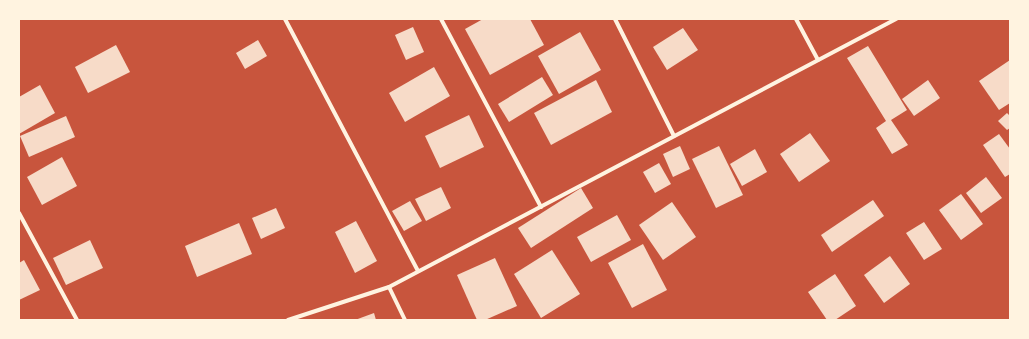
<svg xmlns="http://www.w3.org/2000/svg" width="1029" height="339" viewBox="0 0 1029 339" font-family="'Nunito Sans',sans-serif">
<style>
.building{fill:#f7dbc8}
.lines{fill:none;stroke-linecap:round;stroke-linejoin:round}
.minor{stroke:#fff3e0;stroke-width:4}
</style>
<rect width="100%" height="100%" fill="#c8553d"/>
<g class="building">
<path d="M483,19h47l14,26 -54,30 -25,-46z"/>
<path d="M413,27l11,25 -18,8 -11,-25z"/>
<path d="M683,28l15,22 -31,20 -14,-23z"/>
<path d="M580,32l21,38 -42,24 -21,-38z"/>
<path d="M258,40l9,16 -22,13 -9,-16z"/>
<path d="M116,45l14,27 -42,21 -13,-26z"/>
<path d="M868,46l39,64 -16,10 17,25 -16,9 -16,-26 10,-7 -39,-63z"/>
<path d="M1010,60v43l-11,7 -20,-29z"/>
<path d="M434,67l16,29 -45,26 -16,-29z"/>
<path d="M542,77l11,18 -44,27 -11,-18z"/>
<path d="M596,80l16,32 -61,33 -17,-32z"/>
<path d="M928,80l12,18 -26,18 -12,-17z"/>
<path d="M40,85l15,28 -36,21v-37z"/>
<path d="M1007,113l3,3v12l-3,2 -9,-9z"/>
<path d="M469,115l15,32 -44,21 -15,-32z"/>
<path d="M66,116l9,21 -46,20 -9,-21z"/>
<path d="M810,133l20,28 -31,21 -19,-28z"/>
<path d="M999,134l11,15v25l-5,3 -22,-32z"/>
<path d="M680,146l10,23 -17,8 -10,-23z"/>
<path d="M719,146l24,49 -27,13 -24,-49z"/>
<path d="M755,149l12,23 -25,14 -12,-22z"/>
<path d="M62,157l15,29 -35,19 -15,-28z"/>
<path d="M659,163l12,21 -16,9 -12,-21z"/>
<path d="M986,177l16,21 -21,15 -15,-20z"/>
<path d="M441,187l10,21 -25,13 -11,-22z"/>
<path d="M581,188l12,20 -62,40 -13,-20z"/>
<path d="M961,194l22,30 -22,16 -22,-30z"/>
<path d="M873,200l11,16 -52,36 -11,-17z"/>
<path d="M410,201l12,20 -18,10 -12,-20z"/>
<path d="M672,202l24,35 -33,23 -24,-35z"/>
<path d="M276,208l9,20 -24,11 -9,-21z"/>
<path d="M617,215l14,25 -40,22 -14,-25z"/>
<path d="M356,221l21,40 -22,12 -20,-41z"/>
<path d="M924,222l18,27 -18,11 -18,-27z"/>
<path d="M239,223l13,31 -55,23 -12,-31z"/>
<path d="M90,240l13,28 -37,17 -13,-27z"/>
<path d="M643,244l24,46 -35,18 -24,-45z"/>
<path d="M552,250l28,44 -39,24 -27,-44z"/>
<path d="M890,256l20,28 -26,19 -20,-28z"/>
<path d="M495,258l22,48 -32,14h-8l-20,-45z"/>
<path d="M24,260l16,30 -21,10v-37z"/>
<path d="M835,274l21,32 -21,14h-8l-19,-28z"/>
<path d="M374,313l2,7h-21z"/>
</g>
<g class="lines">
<g class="minor">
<path d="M285,19l133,252"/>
<path d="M441,19l100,188"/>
<path d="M615,19l59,117"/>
<path d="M796,19l22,41"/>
<path d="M19,213l58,107"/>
<path d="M389,287l16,33"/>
<path d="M288,320l101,-33 507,-268"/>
</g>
</g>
<rect width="1029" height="339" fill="none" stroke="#fff3e0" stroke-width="40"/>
</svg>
